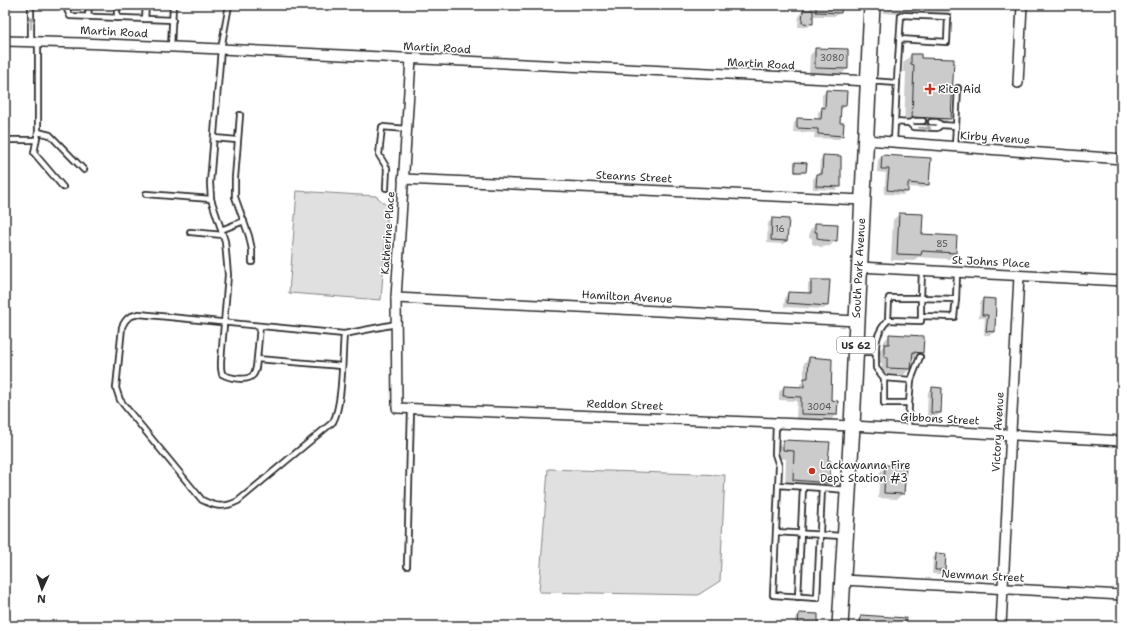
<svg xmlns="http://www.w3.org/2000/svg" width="1127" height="631" viewBox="0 0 1127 631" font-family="'Shantell Sans',sans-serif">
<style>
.green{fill:#e0e0e0;stroke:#868686}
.shadow{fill:#0003}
.building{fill:#cbcbcb;stroke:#2b2b2b}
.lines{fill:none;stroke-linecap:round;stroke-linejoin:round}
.lane-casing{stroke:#2b2b2b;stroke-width:8}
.street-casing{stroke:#2b2b2b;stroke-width:12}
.primary-casing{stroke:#2b2b2b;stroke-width:18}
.lane{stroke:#fff;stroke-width:4.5}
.street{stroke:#fff;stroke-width:9}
.primary{stroke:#fff;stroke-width:15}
.oneway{stroke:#a0a0a0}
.poi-dot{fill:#c8321e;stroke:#fff;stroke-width:1.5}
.labels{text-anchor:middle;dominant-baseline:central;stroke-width:3;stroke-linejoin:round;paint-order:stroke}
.number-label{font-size:9px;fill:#535353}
.shield{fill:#fff;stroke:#6b6b6b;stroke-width:1}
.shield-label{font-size:10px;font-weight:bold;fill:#2b2b2b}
.street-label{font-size:11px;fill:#2b2b2b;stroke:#fff}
.poi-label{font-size:11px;fill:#2b2b2b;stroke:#fff;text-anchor:start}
</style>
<rect width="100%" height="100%" fill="#fff"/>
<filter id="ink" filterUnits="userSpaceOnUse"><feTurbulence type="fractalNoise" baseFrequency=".025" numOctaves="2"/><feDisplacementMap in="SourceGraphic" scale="8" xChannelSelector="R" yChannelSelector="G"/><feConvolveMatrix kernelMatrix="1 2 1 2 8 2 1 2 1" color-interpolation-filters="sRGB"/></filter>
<g filter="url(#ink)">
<g class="green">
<path d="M297,191l79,5 12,11 -7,93 -92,-7z"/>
<path d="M548,469l177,6 -5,106 -22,14 -159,-3z"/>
</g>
<g class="shadow">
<path d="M811,5h30l-1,7 -4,4h-24v7l-4,4h-10l1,-12 4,-4h7z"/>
<path d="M883,5h68v5l-7,7 -62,-4z"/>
<path d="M816,49l31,20 -7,6 -31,-1 1,-19z"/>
<path d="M911,55l39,63 -8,8 -38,-1 2,-53h-3v-9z"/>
<path d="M826,91l19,15 -3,3h-2l-1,15 4,11 -4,4 -25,-1 1,-5 -22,-1 1,-9 4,-4 20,1v-8l4,-3v-14z"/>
<path d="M824,156l16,30 -4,4 -23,-1v-10l4,-4h2l1,-15z"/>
<path d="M882,156l46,29 -4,3 -17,-1v4l-4,4 -19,-1 2,-21 -9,-1 1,-12z"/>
<path d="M796,163l9,9 -2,1h-9v-8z"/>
<path d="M899,214l22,21 35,17 -7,7 -31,-2 -4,4 -23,-1 2,-40z"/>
<path d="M772,219l15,22 -4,3 -16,-1 1,-20z"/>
<path d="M816,224l20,16 -6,6 -9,1 -9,-3v-6l-3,-1 1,-7z"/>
<path d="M812,281l15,24 -3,4 -40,-2 1,-10 3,-4 20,1v-10z"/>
<path d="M983,299l11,33 -4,3h-6l1,-17h-6l1,-15z"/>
<path d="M890,335l32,17 -6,6h-5l-1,10 -6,7 -23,-2 1,-10h-4l1,-12 4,-5 1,-5z"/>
<path d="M809,358l27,57 -4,4 -36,-1 1,-17 -18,-1v-8l5,-5 16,1v-4l4,-3v-18z"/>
<path d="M932,388l8,25 -4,4 -9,-1 1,-24z"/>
<path d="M784,441l43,20 1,21 -8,8 -35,-2 1,-29 -11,-1 1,-9z"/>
<path d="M886,466l17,27 -6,6 -19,-1 2,-26z"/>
<path d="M937,554l8,1 -1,15 -4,4h-8l1,-16z"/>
<path d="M799,614l18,1 -1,11h-21v-8z"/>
<path d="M861,616l44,10h-52z"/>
</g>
<g class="building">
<path d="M816,5h26l-1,8 -25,-1z"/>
<path d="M803,10h10v14l-11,-1z"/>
<path d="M815,48l33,1v20l-33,-1z"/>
<path d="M911,54h10v4l33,1 -3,60 -39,-2 2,-52 -3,-1z"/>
<path d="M826,90l21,1 -1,15h-5l-1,17h4l-1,13 -25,-2v-5l-21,-1v-10l24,1 1,-12 3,1z"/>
<path d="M823,155l18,1v31l-25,-1 1,-12h5z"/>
<path d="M882,155l49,3 -2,27 -21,-2v9l-21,-2 2,-21h-8z"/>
<path d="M795,162l12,1 -1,9h-11z"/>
<path d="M899,213l24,1 -1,20 35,2 -1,17 -34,-2 -1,4 -24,-1z"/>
<path d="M772,218l17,1 -2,22 -16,-1z"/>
<path d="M815,223l23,1 -1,17 -15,-1v-1l-5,-1v-6h-2z"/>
<path d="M811,280h19l-2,26 -41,-3 1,-11 23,1z"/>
<path d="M983,298l13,1 -1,33 -9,-1 2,-16h-6z"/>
<path d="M889,334l35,2 -1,17 -10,-1 -2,17 -24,-1v-11h-3v-13h5z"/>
<path d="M809,357l23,2 -1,41 7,1 -1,14 -36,-1v-17l-18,-1 1,-10 20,1v-9h4z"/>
<path d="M932,387l10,1 -1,25h-10z"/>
<path d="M783,440l47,2 -2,18 3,1 -2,22 -36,-3 1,-29 -11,-1z"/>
<path d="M885,465l21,1 -2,28 -20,-1z"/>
<path d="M936,553l10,1 -1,16h-10z"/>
<path d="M799,613l19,1v11l-20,-1z"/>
<path d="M861,615l45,3v8h-46z"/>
</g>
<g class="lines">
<defs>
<g id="lane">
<path d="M31,5v36"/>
<path d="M65,5l5,11 103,4"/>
<path d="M229,5l-8,44 -11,134 1,16 14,42 3,34 -7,86v7l1,6c7,4 25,8 31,1 4,-5 3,-11 4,-16"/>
<path d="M88,16l1,-11"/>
<path d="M117,18v-13"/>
<path d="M145,19l1,-14"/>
<path d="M38,42v90l-4,21 29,34"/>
<path d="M171,47l2,-42"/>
<path d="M870,81l27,2"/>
<path d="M240,115l-5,63v19l14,39 3,14v12"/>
<path d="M895,122l14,1 5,-2h9"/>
<path d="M931,122h6l4,3 15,1 -1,21"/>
<path d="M909,123l4,4 24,1 4,-3"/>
<path d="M956,126l2,-38"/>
<path d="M38,132l12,3 34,35"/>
<path d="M214,138l23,2"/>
<path d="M5,140h31"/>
<path d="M894,142c2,-42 4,-85 7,-127l47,2 -1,25 -48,-3"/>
<path d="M386,188l1,-20 -8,-13 3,-28 25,2"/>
<path d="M146,194l65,5"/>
<path d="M221,230l23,-9"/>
<path d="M190,232l33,3"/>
<path d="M956,299l1,-26"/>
<path d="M921,316v-18h-32l-1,22 33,1v-5l33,1 2,-18 -35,-1 1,-27"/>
<path d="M888,320c-15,16 -12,28 -12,48l8,10v25h25l2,-23 9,-23"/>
<path d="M260,326l-3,33 85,7"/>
<path d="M344,334c-2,23 -1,70 -11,88l-95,79c-14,7 -22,6 -36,-1l-74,-90 -8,-10 -4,-12 6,-61c4,-9 7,-11 17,-13l205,20 52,-10"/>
<path d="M858,352h18"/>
<path d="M884,378l27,2"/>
<path d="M776,424l-1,30 4,12 -6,129 44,3 5,-110 -44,-3"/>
<path d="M908,429l1,-26"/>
<path d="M822,488l25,2"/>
<path d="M776,532l66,4"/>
<path d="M407,566l4,-157"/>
<path d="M798,597l5,-110"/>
</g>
<g id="street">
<path d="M5,41l76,2 140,6 648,32"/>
<path d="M411,59l-15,239 1,110 455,18 270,15"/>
<path d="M1018,83l4,-78"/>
<path d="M866,140l256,19"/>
<path d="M403,179l460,21"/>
<path d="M859,267l263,14"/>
<path d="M396,298l461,23"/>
<path d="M843,580l279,15"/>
<path d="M1001,626l18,-350"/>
</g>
<path id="primary" d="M840,626l12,-200 20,-421"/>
</defs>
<use href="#lane" class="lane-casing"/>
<use href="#street" class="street-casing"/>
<use href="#primary" class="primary-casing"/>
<use href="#lane" class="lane"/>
<use href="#street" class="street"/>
<use href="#primary" class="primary"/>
</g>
<defs><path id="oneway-shaft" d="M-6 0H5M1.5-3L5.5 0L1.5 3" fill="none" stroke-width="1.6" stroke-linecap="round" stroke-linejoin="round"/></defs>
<g class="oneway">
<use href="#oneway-shaft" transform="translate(31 23) rotate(-91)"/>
<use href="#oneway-shaft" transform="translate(925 128) rotate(4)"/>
</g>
</g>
<g class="poi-dot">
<path d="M928 83h4v4h4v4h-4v4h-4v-4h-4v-4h4z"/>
<circle cx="812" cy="471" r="4"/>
</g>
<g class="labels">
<g class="number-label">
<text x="832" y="58">3080</text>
<text x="780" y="229">16</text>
<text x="942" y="244">85</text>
<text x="819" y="407">3004</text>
</g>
<rect class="shield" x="837" y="337" width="38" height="16" rx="3"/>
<g class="shield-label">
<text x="856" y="345">US 62</text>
</g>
<g class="street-label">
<text transform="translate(114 32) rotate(3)">Martin Road</text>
<text transform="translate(437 48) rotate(3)">Martin Road</text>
<text transform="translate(761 64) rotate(3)">Martin Road</text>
<text transform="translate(995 138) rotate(4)">Kirby Avenue</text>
<text transform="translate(634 177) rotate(3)">Stearns Street</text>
<text transform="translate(388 233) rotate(-86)">Katherine Place</text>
<text transform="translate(991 262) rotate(3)">St Johns Place</text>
<text transform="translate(859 268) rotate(-87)">South Park Avenue</text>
<text transform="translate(627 297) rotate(3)">Hamilton Avenue</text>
<text transform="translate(625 405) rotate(2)">Reddon Street</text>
<text transform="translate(940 419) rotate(3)">Gibbons Street</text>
<text transform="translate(998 432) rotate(-87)">Victory Avenue</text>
<text transform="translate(983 576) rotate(3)">Newman Street</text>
</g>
<g class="poi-label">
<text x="938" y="89">Rite Aid</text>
<text x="820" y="465">Lackawanna Fire<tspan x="820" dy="13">Dept Station #3</tspan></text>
</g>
</g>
<rect width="1127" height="631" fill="none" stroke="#fff" stroke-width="20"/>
<rect x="10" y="10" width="1107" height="611" fill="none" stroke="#2b2b2b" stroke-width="1.5" filter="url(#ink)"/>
<g transform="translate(42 589) rotate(183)" stroke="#ffffff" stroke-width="3" paint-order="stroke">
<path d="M0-3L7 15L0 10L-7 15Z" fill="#2b2b2b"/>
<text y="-6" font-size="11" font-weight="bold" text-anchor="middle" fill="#2b2b2b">N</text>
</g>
</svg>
